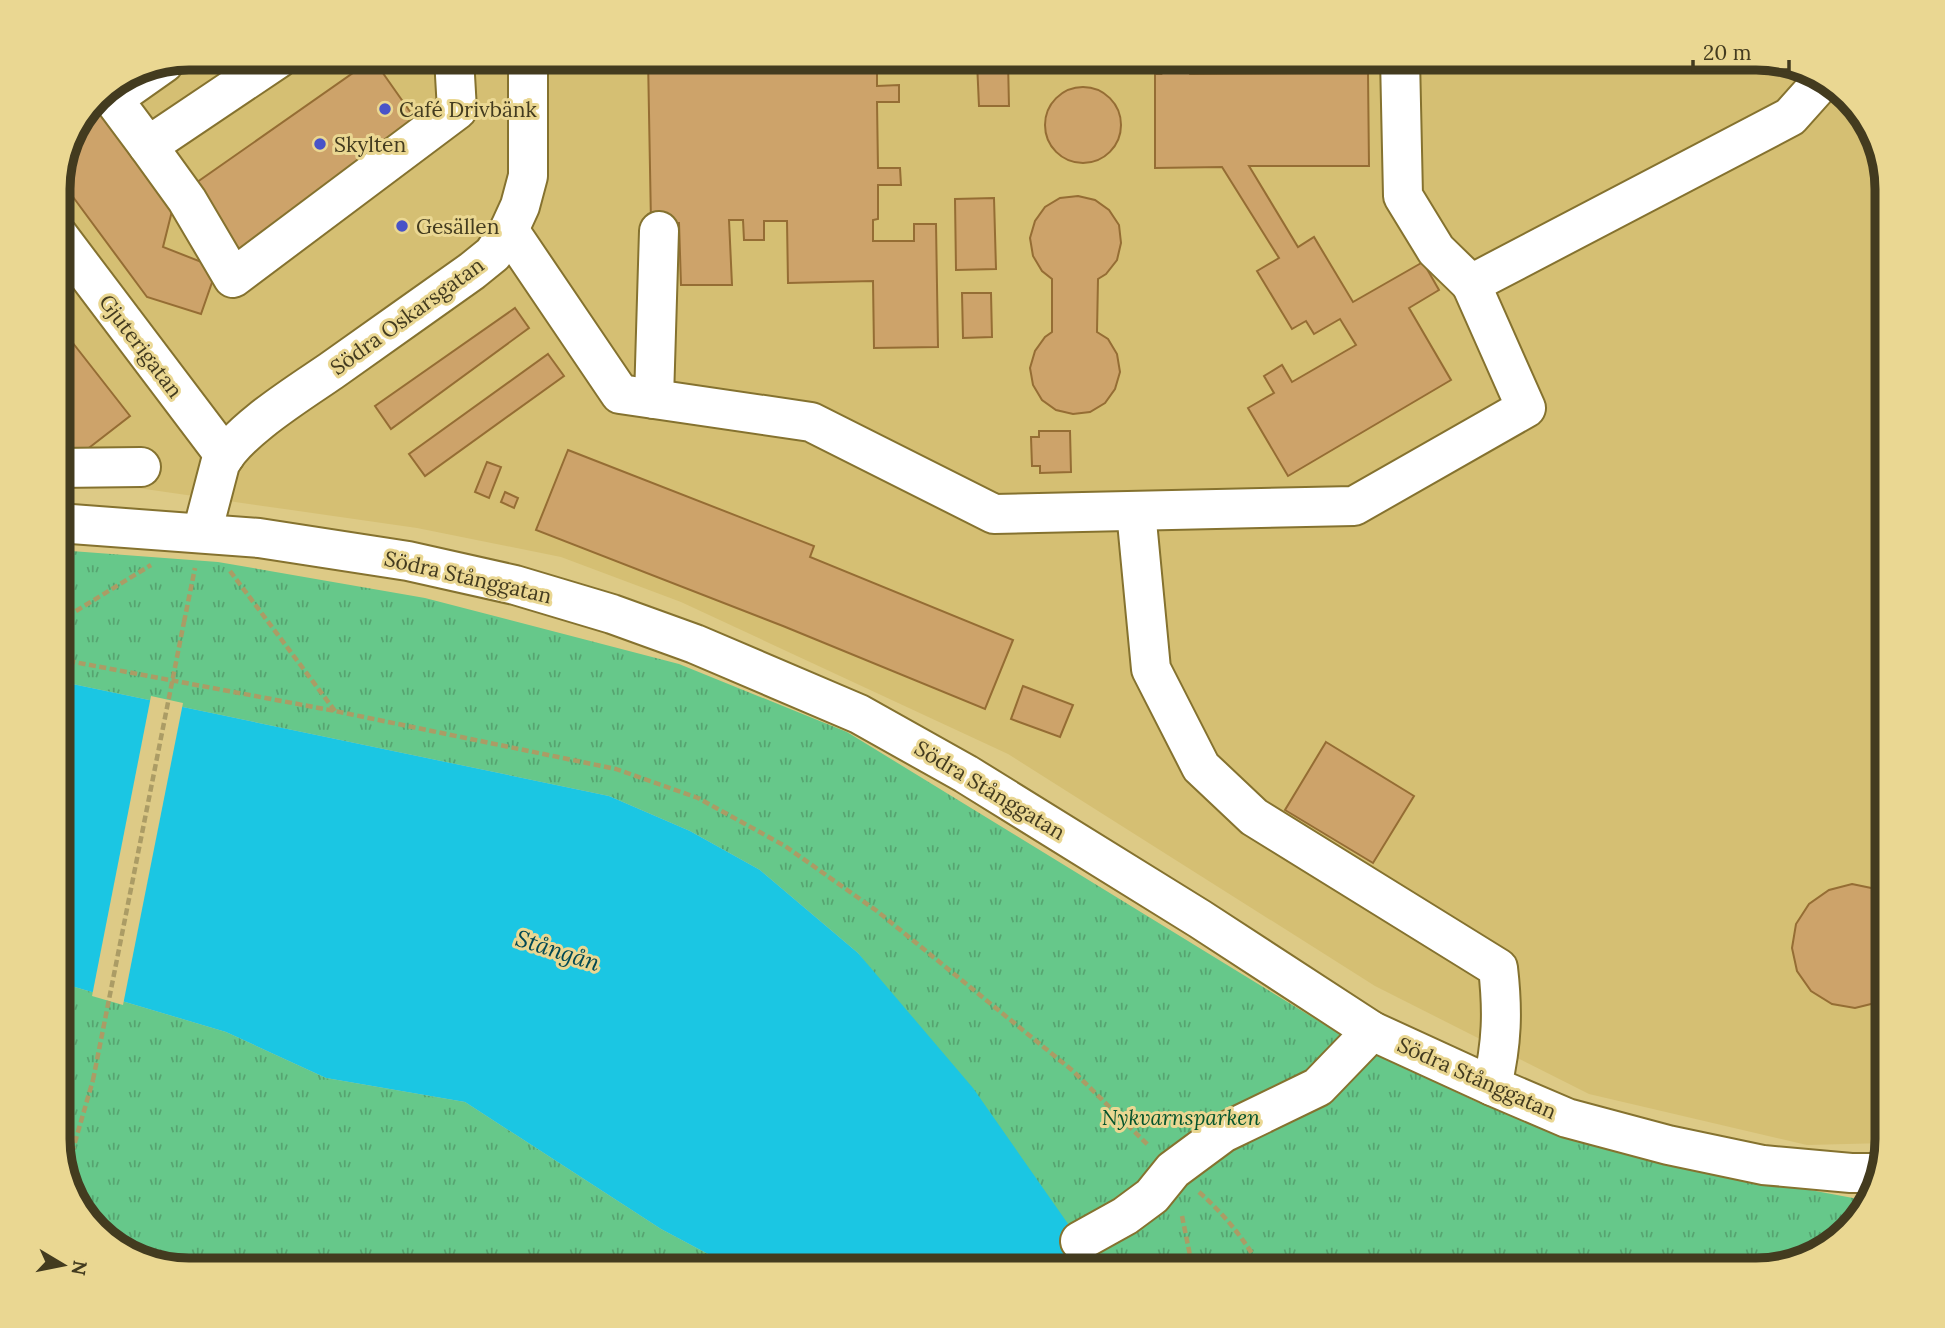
<svg xmlns="http://www.w3.org/2000/svg" width="1945" height="1328" viewBox="0 0 1945 1328" font-family="Lora,serif">
<style>
.built{fill:#d5bf73}
.grass{fill:url(#grass-tufts)}
.water{fill:#1bc6e3}
.pier{fill:#ddca86}
.building{fill:#cda36a;stroke:#956d34;stroke-width:2}
.lines{fill:none;stroke-linecap:round;stroke-linejoin:round}
.minor-casing{stroke:#85722f;stroke-width:42}
.path{stroke:#ab9c65;stroke-width:4.5;stroke-dasharray:7 3.5;stroke-linecap:butt}
.minor{stroke:#fff;stroke-width:38}
.path-bridge{stroke:#ab9c65;stroke-width:4.5;stroke-dasharray:7 3.5;stroke-linecap:butt}
.poi-dot{fill:#4853c8;stroke:#ead792;stroke-width:2.5}
.labels{text-anchor:middle;dominant-baseline:central;stroke-width:6;stroke-linejoin:round;paint-order:stroke}
.poi-label{font-size:21px;fill:#433b1f;stroke:#ead792;text-anchor:start}
.street-label{font-size:21px;fill:#433b1f;stroke:#ead792}
.park-label{font-size:21px;font-style:italic;fill:#04532c;stroke:#ead792}
.water-label{font-size:23px;font-style:italic;fill:#014753;stroke:#ead792}
.rim{fill:none;stroke:#433b1f;stroke-width:9}
</style>
<defs>
<pattern id="grass-tufts" width="24" height="20" patternUnits="userSpaceOnUse" patternTransform="scale(1.75)"><rect width="24" height="20" fill="#66c88a"/><path d="M3 7l-1-3M5 7V3M7 7l1-3M15 17l-1-3M17 17v-4M19 17l1-3" fill="none" stroke="#56a470"/></pattern>
</defs>
<rect width="100%" height="100%" fill="#ddca86"/>
<path class="built" d="M189,58h1567l73,22 45,50 13,58 -1,955 -79,2 -218,-51 -214,-108 -367,-232 -327,-152 -120,-45 -144,-29 -279,-40 -80,-2v-305l38,-85 43,-28z"/>
<g class="grass">
<path d="M58,550l160,12 207,36 254,66 168,68 514,315 114,54 80,32 201,47 113,21 -4,11 -50,45 -58,13h-662l-15,-29 -222,-288 -98,-83 -70,-39 -81,-35 -551,-115z"/>
<path d="M58,982l168,50 100,46 139,24 196,127 77,41h-549l-73,-22 -41,-44 -17,-57z"/>
</g>
<path class="water" d="M58,681l551,115 81,35 70,39 98,83 115,135 107,153 15,29h-357l-77,-41 -196,-127 -139,-24 -100,-46 -168,-50z"/>
<path class="pier" d="M151,696l32,7 -60,302 -31,-9z"/>
<g class="building">
<path d="M648,58h458l-98,3 1,45h-30l-2,-44 -100,3v21l22,-1v17h-22l1,66h22l1,17h-23v34l-5,1v21h41v-17h22l2,123 -64,1 -1,-67 -85,2 -1,-62h-23v19h-20l-1,-20h-14l3,65h-51l-2,-62h-28z"/>
<path d="M1153,58h28l9,16 178,-1 1,93h-120l49,81 16,-10 39,65 70,-40 16,28 -30,18 42,72 -163,96 -40,-68 26,-15 -10,-17 18,-11 10,17 64,-37 -16,-26 -26,15 -8,-13 -14,8 -35,-58 22,-13 -57,-91 -67,1v-94h6z"/>
<path d="M373,59l45,64 -179,127 -46,-65z"/>
<circle cx="1083" cy="125" r="38"/>
<path d="M93,102l79,109 -9,36 54,21 -16,46 -54,-17 -88,-119z"/>
<path d="M1078,196l17,4 14,10 10,15 2,18 -4,17 -11,14 -8,5 -1,53 11,7 9,15 3,18 -5,17 -10,14 -15,9 -17,2 -17,-4 -14,-10 -9,-15 -3,-17 5,-17 10,-14 7,-5v-53l-10,-8 -9,-15 -3,-18 5,-17 10,-14 15,-9z"/>
<path d="M994,198l2,71 -40,1 -1,-71z"/>
<path d="M962,293h29l1,44 -29,1z"/>
<path d="M515,308l14,20 -138,101 -16,-23z"/>
<path d="M58,324l72,92 -49,38h-23z"/>
<path d="M548,354l16,22 -139,100 -16,-22z"/>
<path d="M1039,431h31l1,41 -31,1v-7h-8l-1,-29h8z"/>
<path d="M568,450l246,96 -4,11 203,83 -28,69 -202,-83 -247,-96z"/>
<path d="M487,462l14,5 -12,31 -14,-6z"/>
<path d="M505,492l13,6 -4,10 -13,-6z"/>
<path d="M1023,686l50,19 -13,32 -49,-18z"/>
<path d="M1326,742l88,54 -41,67 -88,-53z"/>
<path d="M1852,884l24,5 11,7v100l-8,6 -24,6 -23,-4 -21,-13 -14,-20 -5,-23 4,-24 13,-20 20,-14z"/>
</g>
<g class="lines">
<defs>
<g id="minor">
<path d="M1400,58l3,138 33,54 35,34 319,-167 34,-38"/>
<path d="M164,63l-51,36 35,47 131,-88"/>
<path d="M148,146l39,54 46,78 224,-168 -3,-52"/>
<path d="M509,230l111,164 191,28 183,92 360,-8 172,-98 -55,-124"/>
<path d="M58,235l167,221"/>
<path d="M654,399l5,-168"/>
<path d="M58,468l83,-1"/>
<path d="M1136,511l15,158 50,98 53,50 244,151c5,43 4,75 -6,118"/>
<path d="M58,523l201,15 149,23 107,24 97,29 83,30 164,70 107,60 234,145 172,112 120,55 75,32 101,27 95,20 88,8h26"/>
<path d="M202,533l18,-69c17,-33 79,-71 111,-93 47,-33 94,-67 141,-100l21,-17 16,-24 11,-24 8,-30v-118"/>
<path d="M1080,1241l45,-25 27,-20 21,-26 50,-37 95,-46 54,-56"/>
</g>
</defs>
<use href="#minor" class="minor-casing"/>
<g class="path">
<path d="M230,571l105,140"/>
<path d="M58,622l93,-57"/>
<path d="M184,622l11,-54"/>
<path d="M58,659l277,52 281,58 82,29 87,48 92,65 196,160 76,75"/>
<path d="M66,1173l27,-93"/>
<path d="M1199,1192c26,23 46,48 63,78"/>
<path d="M1182,1216l11,54"/>
</g>
<use href="#minor" class="minor"/>
<path class="path-bridge" d="M93,1080l91,-458"/>
</g>
<g class="poi-dot">
<circle cx="385" cy="109" r="7"/>
<circle cx="320" cy="144" r="7"/>
<circle cx="402" cy="226" r="7"/>
</g>
<g class="labels">
<g class="poi-label">
<text x="399" y="109">Café Drivbänk</text>
<text x="334" y="144">Skylten</text>
<text x="416" y="226">Gesällen</text>
</g>
<g class="street-label">
<text transform="translate(407 316) rotate(-36)">Södra Oskarsgatan</text>
<text transform="translate(141 346) rotate(53)">Gjuterigatan</text>
<text transform="translate(468 577) rotate(13)">Södra Stånggatan</text>
<text transform="translate(990 790) rotate(31)">Södra Stånggatan</text>
<text transform="translate(1477 1078) rotate(24)">Södra Stånggatan</text>
</g>
<g class="park-label">
<text x="1181" y="1117">Nykvarnsparken</text>
</g>
<g class="water-label">
<text transform="translate(558 950) rotate(18)">Stångån</text>
</g>
</g>
<path d="M0 0H1945V1328H0ZM189 70H1756A119 119 0 0 1 1875 189V1139A119 119 0 0 1 1756 1258H189A119 119 0 0 1 70 1139V189A119 119 0 0 1 189 70Z" fill="#ead792" fill-rule="evenodd"/>
<path class="rim" d="M189 70H1756A119 119 0 0 1 1875 189V1139A119 119 0 0 1 1756 1258H189A119 119 0 0 1 70 1139V189A119 119 0 0 1 189 70Z"/>
<g transform="translate(63 1265) rotate(100)" stroke="#ead792" stroke-width="5" paint-order="stroke">
<path d="M0-5L12 26L0 18L-12 26Z" fill="#433b1f"/>
<text y="-10" font-size="19" font-weight="bold" text-anchor="middle" fill="#433b1f">N</text>
</g>
<path d="M1693 60v10h96v-10" fill="none" stroke="#433b1f" stroke-width="3.5"/>
<text x="1703" y="60" font-size="21" fill="#433b1f" stroke="#ead792" stroke-width="5" paint-order="stroke">20 m</text>
</svg>
